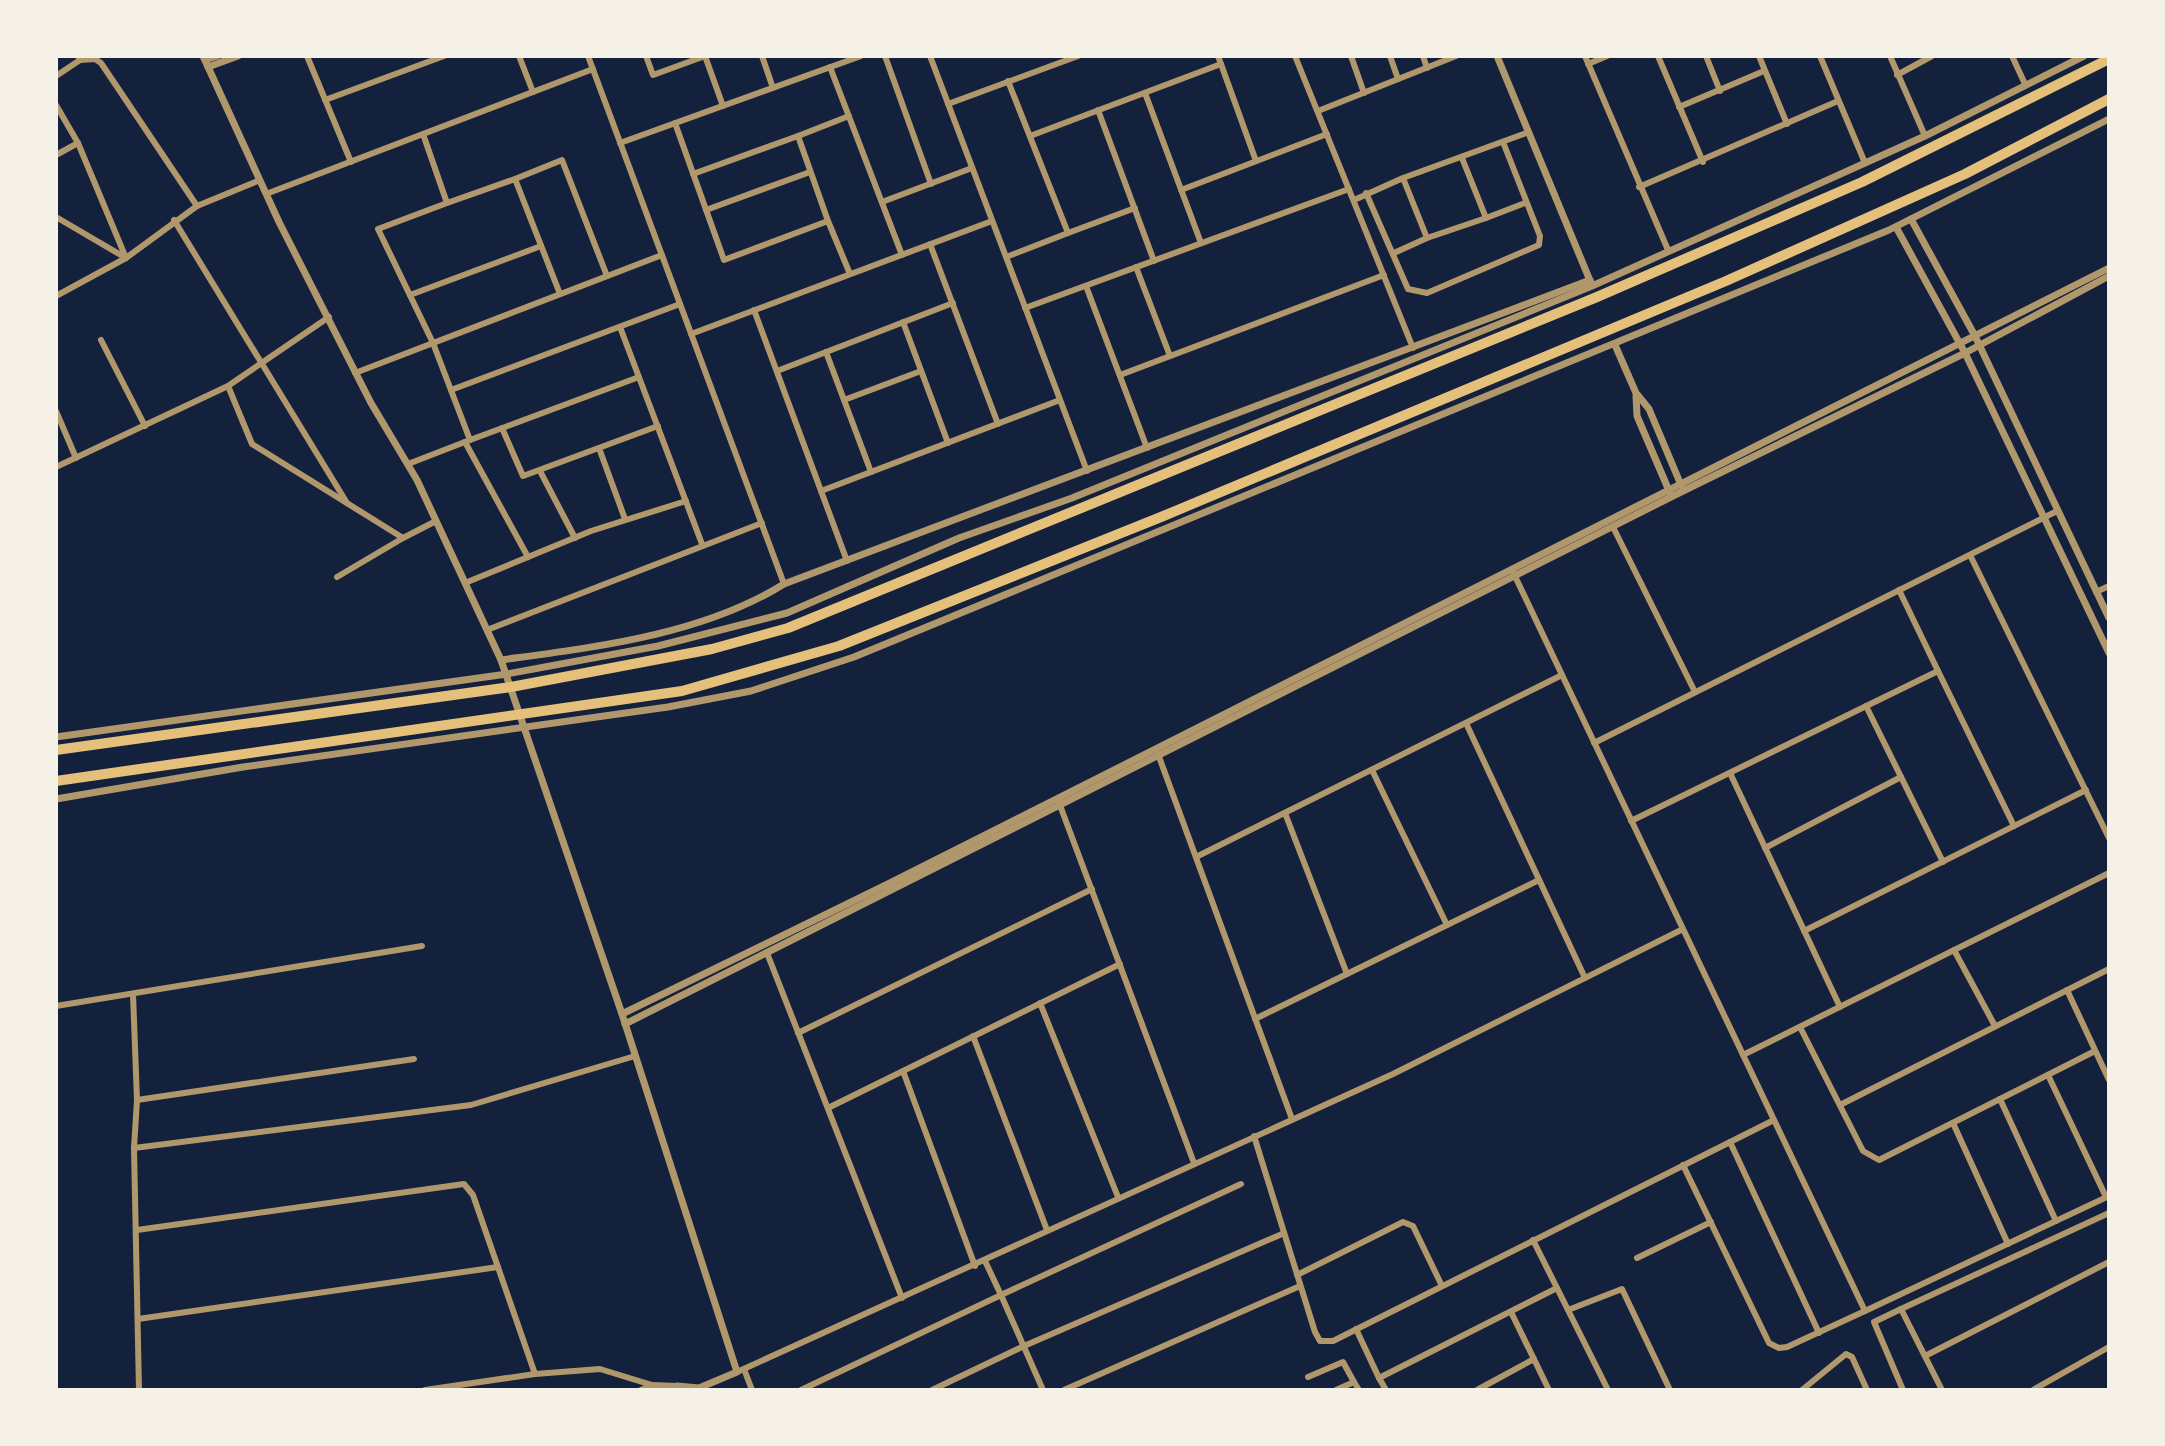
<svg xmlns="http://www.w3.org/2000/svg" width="2165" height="1446" viewBox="0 0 2165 1446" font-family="Inter,sans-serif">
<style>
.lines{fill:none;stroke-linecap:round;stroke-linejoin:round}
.minor{stroke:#b1986c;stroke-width:6}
.tertiary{stroke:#b1986c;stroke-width:7}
.trunk{stroke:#e5c07b;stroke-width:10}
</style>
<rect width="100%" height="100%" fill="#14213d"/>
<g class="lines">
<g class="minor">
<path d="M78,56l2,4 15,-1 6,4 96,143 63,-26"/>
<path d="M307,56l44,106"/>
<path d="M519,56l14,36"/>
<path d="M588,56l196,528"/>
<path d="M646,56l7,19 52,-19"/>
<path d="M705,56l18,50"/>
<path d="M762,56l11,32"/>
<path d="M885,56l46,128"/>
<path d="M930,56l157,415"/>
<path d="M1295,56l118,292"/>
<path d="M1351,56l13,37"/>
<path d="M1390,56l8,23"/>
<path d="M1423,56l4,12"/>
<path d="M1585,56l83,194"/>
<path d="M1658,56l45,106"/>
<path d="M1706,56l14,35"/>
<path d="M1759,56l28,68"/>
<path d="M1820,56l45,107"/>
<path d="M1890,56l35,80"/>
<path d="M2012,56l13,28"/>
<path d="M1221,64l35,97"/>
<path d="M1588,64l19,-8"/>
<path d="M830,67l72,188"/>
<path d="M1897,75l35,-19"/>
<path d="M56,76l24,-16"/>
<path d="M1145,93l56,150"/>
<path d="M325,100l119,-44"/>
<path d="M948,104l130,-48"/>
<path d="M56,105l22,38 48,115 71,-52"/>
<path d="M1679,107l85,-36"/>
<path d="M1098,110l56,151"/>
<path d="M1318,111l138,-55"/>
<path d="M675,123l49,137 104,-39 22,53"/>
<path d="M1030,136l191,-72 -3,-8"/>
<path d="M620,143l241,-87"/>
<path d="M56,155l22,-12"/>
<path d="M693,174l105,-38"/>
<path d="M1403,178l24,60 59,-20 -24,-60"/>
<path d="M515,179l47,-19 45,116"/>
<path d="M1639,187l199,-86"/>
<path d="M1181,190l146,-56"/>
<path d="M1366,193l42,96 19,4 112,-48 1,-9 -37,-94"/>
<path d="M266,194l327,-125"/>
<path d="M1354,200l49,-22 126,-46"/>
<path d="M882,202l90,-34"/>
<path d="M447,203l68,-24 45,115"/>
<path d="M706,210l104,-38"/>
<path d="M56,217l70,41"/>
<path d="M1486,218l39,-15"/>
<path d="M174,220l173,283"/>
<path d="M828,221l-30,-85 51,-20"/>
<path d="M1068,233l67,-25"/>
<path d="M930,244l68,180"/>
<path d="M1394,253l33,-15"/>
<path d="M1006,257l62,-24 -60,-152"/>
<path d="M1136,267l34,89"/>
<path d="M1086,286l61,162"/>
<path d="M410,295l131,-49"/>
<path d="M56,296l70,-38"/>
<path d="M1025,308l324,-119"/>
<path d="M754,310l93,251"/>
<path d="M903,322l45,121"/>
<path d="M620,327l82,217"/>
<path d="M691,334l301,-113"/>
<path d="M101,340l44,86"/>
<path d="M826,352l45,120"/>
<path d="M777,371l176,-68"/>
<path d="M355,373l307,-118"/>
<path d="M1120,375l264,-100"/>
<path d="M228,386l24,58 151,94 33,-17"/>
<path d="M451,390l229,-86"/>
<path d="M844,400l77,-29"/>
<path d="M56,411l20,47"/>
<path d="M502,428l21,48 135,-50"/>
<path d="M470,440l169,-63"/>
<path d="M465,442l63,115"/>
<path d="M599,448l26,71"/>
<path d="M408,464l62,-24 -37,-97 -55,-114 69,-26 -24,-69"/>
<path d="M56,467l172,-81 101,-69"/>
<path d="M540,471l35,67"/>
<path d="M821,491l239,-91"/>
<path d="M1613,527l82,165"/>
<path d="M1970,555l139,283"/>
<path d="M1513,572l352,739 244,-115"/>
<path d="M337,577l66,-39"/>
<path d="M465,583l126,-52 95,-30"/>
<path d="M2096,592l13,-6"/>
<path d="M487,630l275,-107"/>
<path d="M1938,671l76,155"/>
<path d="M1866,706l77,156"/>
<path d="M1466,723l119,255"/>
<path d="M1594,743l463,-232"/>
<path d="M1158,754l134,365"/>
<path d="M1372,770l75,155"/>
<path d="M1730,773l110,234"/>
<path d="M1058,800l136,363"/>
<path d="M1285,813l62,161"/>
<path d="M1631,821l307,-150 -39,-81"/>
<path d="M1765,848l136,-71"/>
<path d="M1196,857l366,-182"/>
<path d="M1804,931l282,-141"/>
<path d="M1954,950l41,76"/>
<path d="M767,953l135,345"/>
<path d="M2067,990l42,90"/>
<path d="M133,994l4,106 -3,48 5,242"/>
<path d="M1040,1003l78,194"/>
<path d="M56,1006l366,-60"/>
<path d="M1255,1019l284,-139"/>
<path d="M1800,1027l63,124 16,9 216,-109"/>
<path d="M798,1033l294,-144"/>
<path d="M973,1036l74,194"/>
<path d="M1743,1055l366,-182"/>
<path d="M903,1071l72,195"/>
<path d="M2048,1075l58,122"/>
<path d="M2000,1099l56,122"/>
<path d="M137,1100l277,-41"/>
<path d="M1840,1105l269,-136"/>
<path d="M828,1108l292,-144"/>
<path d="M1953,1123l55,121"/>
<path d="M1254,1136l61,196 5,9h13l441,-221"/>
<path d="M1730,1142l89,191"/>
<path d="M134,1148l337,-43 164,-49"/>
<path d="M1683,1165l86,178 10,5 8,-1 78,-36"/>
<path d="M137,1230l327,-46 9,11 62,179"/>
<path d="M1533,1240l75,150"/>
<path d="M1637,1258l74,-36"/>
<path d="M985,1261l16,34 240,-111"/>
<path d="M1297,1275l106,-53 10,4 29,60"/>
<path d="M1901,1309l208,-96"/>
<path d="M1568,1310l54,-21 48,101"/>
<path d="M1511,1312l38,78"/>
<path d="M138,1319l360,-52"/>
<path d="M1356,1329l23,49 178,-90"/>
<path d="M1925,1356l184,-94"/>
<path d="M744,1369l8,21"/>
<path d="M737,1372l656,-298 290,-145"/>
<path d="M1308,1377l35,-15 11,20"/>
<path d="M1379,1378l7,12"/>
<path d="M425,1390l110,-16 65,-5 52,16"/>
<path d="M641,1390l11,-5 25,1"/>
<path d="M801,1390l200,-95 42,95"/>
<path d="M932,1390l92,-44 258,-112"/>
<path d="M1064,1390l236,-104"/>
<path d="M1336,1390l18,-8 5,8"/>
<path d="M1477,1390l57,-31"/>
<path d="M1802,1390l44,-36 6,3 15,33"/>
<path d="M1903,1390l-29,-68 27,-13 41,81"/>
<path d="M2033,1390l76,-43"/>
</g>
<g class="tertiary">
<path d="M203,56l76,166 92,181 46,77 84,180 121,354 115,358 -38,16 -22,-2 1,4"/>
<path d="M1497,56l94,227"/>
<path d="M205,60l12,-4"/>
<path d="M208,67l30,-11"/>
<path d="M1911,219l64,117 134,282"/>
<path d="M1896,227l69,126 144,300"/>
<path d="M1615,345l21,48 13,16 32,76"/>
<path d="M1636,396l1,20 33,77"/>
<path d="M501,660c95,-13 201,-25 283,-76l806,-304"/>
<path d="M56,737l451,-63 151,-28 129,-33 172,-75 113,-40 520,-212 333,-150 159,-80"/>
<path d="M56,799l187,-32 425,-60 83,-16 103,-34 1035,-427 220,-111"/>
<path d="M622,1014l268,-131 1219,-615"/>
<path d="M625,1024l1058,-533 282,-138 144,-77"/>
</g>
<g class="trunk">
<path d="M56,750l455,-63 201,-38 76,-21 809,-331 265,-115 247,-123"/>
<path d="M56,781l626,-90 157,-45 322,-129 565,-236 239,-107 144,-75"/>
</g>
</g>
<rect width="2165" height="1446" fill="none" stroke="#f6f1e7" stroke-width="116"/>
</svg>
